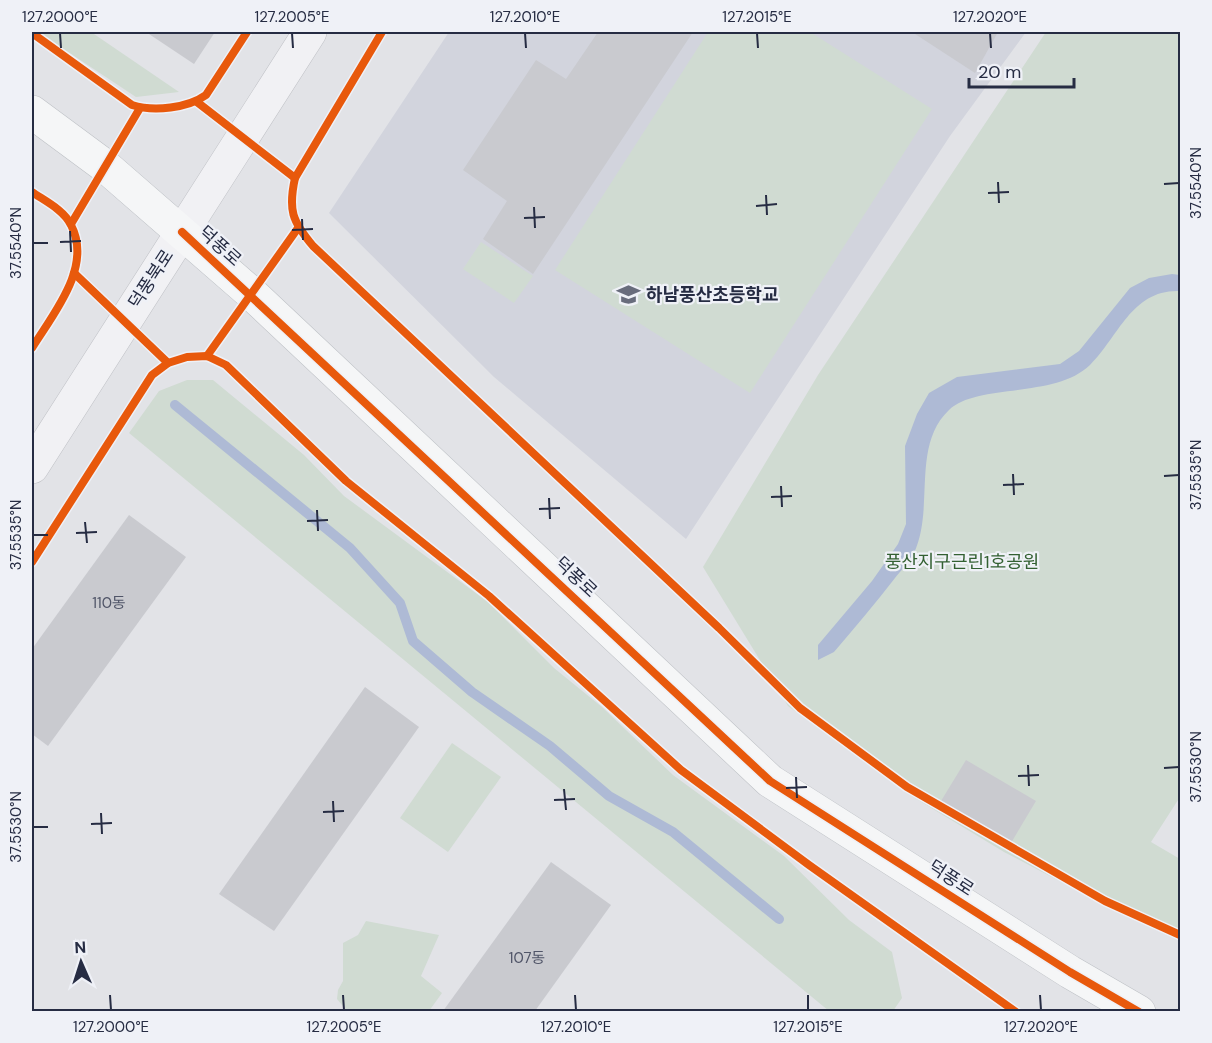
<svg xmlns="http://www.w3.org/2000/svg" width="1212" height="1043" viewBox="0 0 1212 1043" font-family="'DM Sans','Noto Sans KR',sans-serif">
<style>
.built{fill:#d2d4dd}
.green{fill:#d0dbd2}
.water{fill:#aebad5}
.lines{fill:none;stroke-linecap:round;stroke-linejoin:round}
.stream{stroke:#aebad5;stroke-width:10}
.building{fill:#c9cacf}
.minor-casing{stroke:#bfc0c5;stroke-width:34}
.major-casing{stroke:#bdc0c5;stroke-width:34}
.minor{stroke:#f1f1f4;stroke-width:33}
.major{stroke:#f5f6f7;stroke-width:33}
.cycleway-casing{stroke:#eff1f7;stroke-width:11}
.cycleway{stroke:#e8590c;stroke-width:8}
.ticks{fill:none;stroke:#262c43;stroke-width:2}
.labels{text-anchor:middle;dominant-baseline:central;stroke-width:4.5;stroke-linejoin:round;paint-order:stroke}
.number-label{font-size:15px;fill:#505568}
.street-label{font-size:18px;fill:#262c43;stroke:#eff1f7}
.poi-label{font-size:18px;font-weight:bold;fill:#262c43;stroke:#eff1f7;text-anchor:start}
.park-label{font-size:18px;fill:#336032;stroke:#eff1f7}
.neatline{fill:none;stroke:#262c43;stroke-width:2}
.ticks-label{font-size:15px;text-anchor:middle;fill:#262c43}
</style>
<rect width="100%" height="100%" fill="#e2e3e7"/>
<path class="built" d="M449,32h577l-76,104 -264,403 -192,-162 -165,-164z"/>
<g class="green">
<path d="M38,32h53l88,60 -43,5z"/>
<path d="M708,32h102l122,77 -182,284 -195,-123z"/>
<path d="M1046,32h134v765l-29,45 29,17v78l-71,-30 -105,-55 -99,-60 -117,-86 -85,-139 115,-192z"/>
<path d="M481,242l52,34 -19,27 -51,-34z"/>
<path d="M187,380h26l91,75 40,41 144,106 66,66 48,39 71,68 111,81 65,64 43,32 10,46 -9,13h-64l-700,-578 30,-42z"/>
<path d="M452,743l49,34 -53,75 -48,-34z"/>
<path d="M366,921l73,14 -18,41 21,17 -13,18h-82l-10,-12 1,-9 5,-9v-38l15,-8z"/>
</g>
<path class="water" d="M1172,274l8,1v16c-48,-2 -61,45 -90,74 -35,34 -114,18 -141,45 -38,36 -14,98 -35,143 -4,9 -13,17 -19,25 -19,25 -40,49 -61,74l-16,8v-15l54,-64 26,-37 8,-20 -1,-78 12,-32 12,-21 28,-16 103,-13 19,-13 51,-63 19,-10z"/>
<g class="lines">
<path class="stream" d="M175,405l175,143 50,55 13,38 59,51 78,54 59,50 64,36 106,87"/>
</g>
<g class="building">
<path d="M146,32h69l-21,32z"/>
<path d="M598,32h95l-160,242 -50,-35 24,-38 -44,-31 73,-110 30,19z"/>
<path d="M912,32h86l-23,41z"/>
<path d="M129,515l57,42 -138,189 -16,-12v-85z"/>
<path d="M365,687l54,40 -145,204 -55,-37z"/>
<path d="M966,760l70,41 -25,42 -70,-42z"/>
<path d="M551,862l60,43 -76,106h-92z"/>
</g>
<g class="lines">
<defs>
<path id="minor" d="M32,467l278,-435"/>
<path id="major" d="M32,112l73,54 146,127 519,488 300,191 69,40"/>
</defs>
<use href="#minor" class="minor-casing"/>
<use href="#major" class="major-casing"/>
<use href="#minor" class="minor"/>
<use href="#major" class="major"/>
<defs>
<g id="cycleway">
<path d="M382,32l-87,146c-7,32 -3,43 18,68l406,382 81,80 107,79 198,114 75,34"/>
<path d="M32,33l100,72c22,7 56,3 74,-10l41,-63"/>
<path d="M197,102l98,76"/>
<path d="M32,192c13,9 32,18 39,33 22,42 -18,89 -39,123"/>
<path d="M71,224l69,-116"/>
<path d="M182,232l588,549 300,191 69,40"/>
<path d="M74,273l94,90"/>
<path d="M207,356l91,-128"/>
<path d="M32,562l120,-187 16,-12 19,-6 20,-1 19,9 120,116 143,115 192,174 128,95 207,147"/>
</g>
</defs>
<use href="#cycleway" class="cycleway-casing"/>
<use href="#cycleway" class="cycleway"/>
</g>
<path class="ticks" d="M60,33l1,15M292,33l1,15M525,33l1,15M757,33l1,15M990,33l1,15M998,182l1,21M1164,184l15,-1M988,193l21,-1M766,195l1,20M756,206l21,-2M534,207l1,21M524,218l21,-1M302,219l1,21M292,230l21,-1M70,231l1,21M60,242l21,-1M33,243h15M1013,474l1,21M1164,476l15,-1M1003,485l21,-1M781,486l1,21M771,497l21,-1M549,498l1,21M539,509l21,-1M317,510l1,21M307,521l21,-1M85,522l2,21M76,533l21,-1M33,535h15M1028,765l1,21M1164,768l15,-1M1018,776l21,-1M796,777l1,21M786,788l21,-1M564,789l2,21M554,800l21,-1M333,801l1,21M323,812l21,-1M101,813l1,21M91,824l21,-1M33,827h15M110,995l1,15M343,995l1,15M575,995l1,15M808,995v15M1040,995l1,15"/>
<defs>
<symbol id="school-bare" viewBox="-9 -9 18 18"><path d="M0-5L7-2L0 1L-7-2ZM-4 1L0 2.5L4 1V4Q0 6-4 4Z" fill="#686c7c" stroke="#eff1f7" stroke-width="2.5" paint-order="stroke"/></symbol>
</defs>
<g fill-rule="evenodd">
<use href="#school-bare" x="612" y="278" width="33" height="33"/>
</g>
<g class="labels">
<g class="number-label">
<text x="109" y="603">110동</text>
<text x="527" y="958">107동</text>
</g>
<g class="street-label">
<text transform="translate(220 246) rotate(42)">덕풍로</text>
<text transform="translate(151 279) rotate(-57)">덕풍북로</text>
<text transform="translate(576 577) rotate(43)">덕풍로</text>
<text transform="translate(951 878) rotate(33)">덕풍로</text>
</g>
<g class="poi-label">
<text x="646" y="295">하남풍산초등학교</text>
</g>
<g class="park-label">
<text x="962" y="562">풍산지구근린1호공원</text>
</g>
</g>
<rect width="1212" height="1043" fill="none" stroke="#eff1f7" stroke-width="66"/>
<g transform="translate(81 962) rotate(357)" stroke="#eff1f7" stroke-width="4.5" paint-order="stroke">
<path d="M0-4.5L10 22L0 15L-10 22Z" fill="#262c43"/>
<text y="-9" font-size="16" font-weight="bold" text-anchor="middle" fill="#262c43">N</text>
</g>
<path d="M969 78v9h105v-9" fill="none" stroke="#262c43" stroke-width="3"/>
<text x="978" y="78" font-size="18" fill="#262c43" stroke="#eff1f7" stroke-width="4.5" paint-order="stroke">20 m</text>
<rect x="33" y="33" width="1146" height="977" class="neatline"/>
<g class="ticks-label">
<text x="60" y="22">127.2000°E</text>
<text x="292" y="22">127.2005°E</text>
<text x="525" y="22">127.2010°E</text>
<text x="757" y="22">127.2015°E</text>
<text x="990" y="22">127.2020°E</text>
<text transform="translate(1196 183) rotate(-90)" y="5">37.5540°N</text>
<text transform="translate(16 243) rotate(-90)" y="5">37.5540°N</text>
<text transform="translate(1196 475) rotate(-90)" y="5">37.5535°N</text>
<text transform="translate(16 535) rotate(-90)" y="5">37.5535°N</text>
<text transform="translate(1196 767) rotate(-90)" y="5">37.5530°N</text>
<text transform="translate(16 827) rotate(-90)" y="5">37.5530°N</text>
<text x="111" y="1032">127.2000°E</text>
<text x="344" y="1032">127.2005°E</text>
<text x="576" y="1032">127.2010°E</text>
<text x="808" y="1032">127.2015°E</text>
<text x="1041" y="1032">127.2020°E</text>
</g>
</svg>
